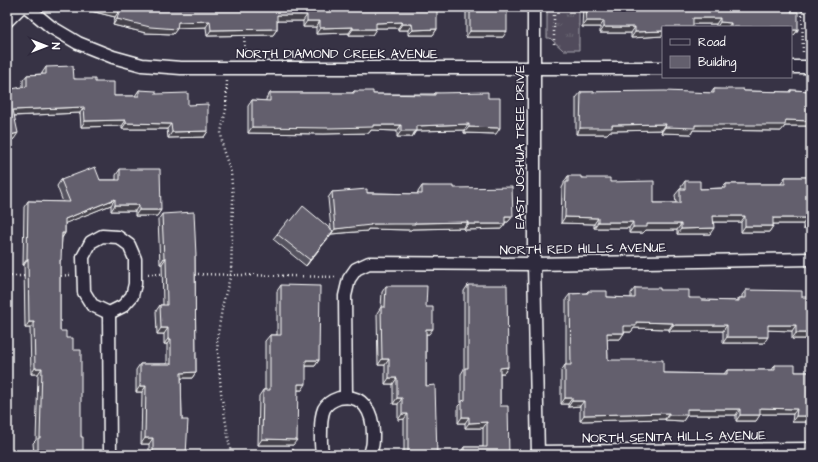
<svg xmlns="http://www.w3.org/2000/svg" width="818" height="462" viewBox="0 0 818 462" font-family="'Architects Daughter',sans-serif">
<style>
.park{fill:url(#park-tufts);stroke:#a8a6ae}
.lines{fill:none;stroke-linecap:round;stroke-linejoin:round}
.street-casing{stroke:#fff;stroke-width:15}
.path{stroke:#fff;stroke-width:2.5;stroke-dasharray:1 3;stroke-linecap:butt}
.street{stroke:#2f2a3d;stroke-width:12}
.wall{fill:#55525e;stroke:#fff}
.shaded-wall{fill:#45424c;stroke:#fff}
.building{fill:#635f6d;stroke:#fff}
.labels{text-anchor:middle;dominant-baseline:central;stroke-width:3;stroke-linejoin:round;paint-order:stroke}
.street-label{font-size:13px;fill:#fff;stroke:#2f2a3d}
</style>
<defs>
<pattern id="park-tufts" width="24" height="20" patternUnits="userSpaceOnUse"><rect width="24" height="20" fill="#514c5c"/><path d="M3 7l-1-3M5 7V3M7 7l1-3M15 17l-1-3M17 17v-4M19 17l1-3" fill="none" stroke="#6b6774"/></pattern>
</defs>
<rect width="100%" height="100%" fill="#373345"/>
<filter id="ink" filterUnits="userSpaceOnUse"><feTurbulence type="fractalNoise" baseFrequency=".025" numOctaves="2"/><feDisplacementMap in="SourceGraphic" scale="8" xChannelSelector="R" yChannelSelector="G"/><feConvolveMatrix kernelMatrix="1 2 1 2 8 2 1 2 1" color-interpolation-filters="sRGB"/></filter>
<g filter="url(#ink)">
<path class="park" d="M547,7h32v43h-16l-13,-12h-3z"/>
<g class="lines">
<defs>
<g id="street">
<path d="M27,7l24,20 27,16 35,14 29,8 39,3h482"/>
<path d="M534,7v257l4,191"/>
<path d="M7,21l14,-14"/>
<path d="M791,67h20"/>
<path d="M102,236l16,1 11,8 6,14v25l-3,12 -9,10 -14,7 -17,-8 -8,-13 -1,-35 8,-15z"/>
<path d="M109,313l1,142"/>
<path d="M346,397l-1,-101 4,-17 7,-10 13,-6 165,1 277,-5"/>
<path d="M538,452l273,-3"/>
<path d="M323,455c-3,-8 -2,-16 -2,-25 0,-7 0,-14 3,-21 3,-6 9,-9 15,-11 24,-5 34,14 34,36 0,8 0,14 -4,21"/>
</g>
</defs>
<use href="#street" class="street-casing"/>
<g class="path">
<path d="M554,7v38"/>
<path d="M802,7l1,46"/>
<path d="M244,33l1,20"/>
<path d="M227,81l-1,28 -5,23 2,18 8,22 2,27 -2,75 -8,29 -6,36 4,53 10,63"/>
<path d="M148,274h17"/>
<path d="M194,274l142,3"/>
<path d="M7,276h19"/>
<path d="M57,276l13,-1"/>
</g>
<use href="#street" class="street"/>
</g>
<g class="wall">
<path d="M84,7h346v2l7,20 -4,6h-25v-5h-10v-2h-22l-4,7h-23v-2l-33,1v-7h-13v-6h-26v8l-4,6 -66,1 -1,-9 -29,1 -4,6 -27,-1 -33,-8 2,-8 -28,-7z"/>
<path d="M466,7h41l-4,30h-37z"/>
<path d="M583,7h208v5l7,18 -4,5h-3v-8h-75v-3h-23l-30,3v9l-32,2v-5h-31v-6h-18z"/>
<path d="M46,67l28,12 21,3 19,14h21l4,-6 17,4 32,11 20,26 -4,6 -36,1 -1,-9h-45v-3l-41,1 -1,-14 -66,3v23l-7,2 16,-54v-7l4,-5 15,-1v-1z"/>
<path d="M714,89l30,2 46,1 1,-2 20,1v35h-26l-4,5 -88,-1 -2,4 -30,-1 1,-3 -52,1 -3,3h-31v-36l5,-6 130,1z"/>
<path d="M354,91l19,3h61l1,-1 53,5 8,36 -32,-1v-3l-48,1 -4,6h-15v-6l-26,-1 -2,3 -45,1 -76,-1v-27l4,-6 14,1v-2l4,-6h82z"/>
<path d="M120,169l41,41 -4,6h-22v-5h-24v-6l-46,18v10l-3,5 -2,24v69l6,7 7,12 8,87 2,18h-49l-1,-12 3,-3 2,-66h-7l-1,-46h-5l-1,-63h-1l1,-58 4,-6 35,1 -6,-16 4,-6h55v-5z"/>
<path d="M568,176l42,6 44,21h22l-1,-8 5,-6h1v-2l4,-6 15,8 22,-1 4,-4h55l4,-7h26v52h-8v-5h-30v2l-4,6h-28v-10h-27l-4,12h-33v-4h-31l-3,3h-14v-5h-35v-4l-33,-1 1,-35 2,-4v-2z"/>
<path d="M422,186l32,2 59,28 -5,6h-3v2l-4,5 -37,1v-2l-52,1 -1,1 -43,-1 -1,2 -36,3 -25,32 -33,-27 4,-5 14,-13 40,8 -3,-31 4,-6 86,2v-2z"/>
<path d="M162,214l33,43 1,115 -4,6h-11l1,42 4,35h-37v-11h-8l1,-52h-6v-22l4,-6h27v-20h-3v-10h-7l-1,-23 4,-6h3l-1,-41h-2l-2,-44z"/>
<path d="M281,285l38,75 -4,6h-9l-4,24h-5l-4,55h-35l1,-49 4,-6h2v-49l5,-6h7v-44z"/>
<path d="M468,285l40,82 -4,6h-4v33l9,49h-49v-2l4,-6h19v-19h-18v-5h-7v-17l3,-3v-29l3,-5v-78z"/>
<path d="M386,286l40,21 3,27h-3v52l11,69h-33v-36l-6,1v-16h-5v-20h-8v-19h-7l-1,-52 4,-6 1,-15z"/>
<path d="M635,288l25,2 29,8 12,2 36,1 2,-3h3v-3l4,-5 56,7 9,42h-19v-8l-24,-1 -4,13h-41v-12h-54v-2l-35,-1 -3,4h-7v1l-4,6h-13l1,21 55,13 61,1 3,-4h45l3,-5 20,7h16v50h-19l1,-8h-33l-4,7h-20v-6h-49l-4,6 -18,-1v-1l-85,2v-15l-12,1v-3h-7v-33l4,-6h1v-66l4,-5 16,-1 2,-2 19,6 24,1v-5z"/>
</g>
<g class="shaded-wall">
<path d="M89,7h15l15,4 -4,6 -28,-7z"/>
<path d="M277,15h30l-4,6h-30z"/>
<path d="M693,18h27l-4,6h-27z"/>
<path d="M117,19l60,10 -4,5 -27,-1 -33,-8z"/>
<path d="M210,21l-4,6 -32,1 4,-6z"/>
<path d="M307,21h13l-4,6h-13z"/>
<path d="M586,21h18l-4,6h-18z"/>
<path d="M402,22l-4,6h-26l4,-5z"/>
<path d="M720,22l11,1 -3,4h-11z"/>
<path d="M402,24h10l-4,6h-10z"/>
<path d="M353,27l-4,6 -33,1 4,-6z"/>
<path d="M604,27h31l-4,6h-31z"/>
<path d="M277,29l-4,6 -66,1 4,-6z"/>
<path d="M353,29h23l-4,6h-23z"/>
<path d="M437,29l-4,6h-25l5,-5z"/>
<path d="M791,30h7l-4,5h-3z"/>
<path d="M470,31h37l-4,6h-37z"/>
<path d="M663,31v5l-32,2 4,-6z"/>
<path d="M84,107l-4,6 -71,3 4,-6z"/>
<path d="M126,120l-4,6 -41,1 4,-6z"/>
<path d="M786,120l25,1v5h-26l-4,5 -88,-1 -2,4 -30,-1 4,-6 30,-2z"/>
<path d="M126,123l45,1 -4,5h-45z"/>
<path d="M469,124l-5,6 -49,1 -3,6h-15l4,-6 15,-5z"/>
<path d="M666,124l-4,6 -52,1 -3,3h-31l4,-6 32,-3z"/>
<path d="M373,125h28l-4,6 -26,-1 -2,3 -45,1 -76,-1 4,-6z"/>
<path d="M469,127l31,1 -4,6 -32,-1z"/>
<path d="M208,131l-4,6 -36,1 4,-6z"/>
<path d="M18,133l-4,6 -7,2v-5z"/>
<path d="M115,199l-4,6 -50,20 4,-6z"/>
<path d="M115,205h24l-4,6h-24z"/>
<path d="M139,210h22l-4,6h-22z"/>
<path d="M505,216h8l-5,6h-7z"/>
<path d="M713,216h32l-4,6h-32z"/>
<path d="M565,217l33,1 -4,6 -33,-1z"/>
<path d="M773,218h34l-4,6h-34z"/>
<path d="M468,222l-4,6 -52,1 -1,1 -43,-1 -1,2 -36,3 4,-5 35,-5z"/>
<path d="M598,222h35l-4,6h-35z"/>
<path d="M807,223h4v6h-8z"/>
<path d="M468,224h37l-4,5 -37,1z"/>
<path d="M647,224h34l-4,6h-31l-3,3h-14l4,-6z"/>
<path d="M745,226h28l-4,6h-28z"/>
<path d="M714,228l-4,6h-33l4,-5z"/>
<path d="M333,231l-4,6 -23,29 4,-6z"/>
<path d="M62,233h3l-4,6z"/>
<path d="M164,258h2l-4,6h-2z"/>
<path d="M27,259h1l-4,6h-1z"/>
<path d="M29,322h5l-4,6h-5z"/>
<path d="M636,322l37,1 -4,6 -35,-1 -3,4h-11l4,-6z"/>
<path d="M673,325h54l-4,6h-54z"/>
<path d="M768,325h28l-4,6 -28,-1z"/>
<path d="M161,328h7l-4,6h-7z"/>
<path d="M426,329h7l-4,5h-7z"/>
<path d="M607,333h17l-4,6h-17z"/>
<path d="M796,333h15v6h-19z"/>
<path d="M727,337h41l-4,6h-41z"/>
<path d="M168,339h3l-4,5h-3z"/>
<path d="M382,359h7l-4,6h-7z"/>
<path d="M306,360h13l-4,6h-13z"/>
<path d="M508,367l-4,6h-8l4,-5z"/>
<path d="M35,368h7l-4,6h-7z"/>
<path d="M196,372l-4,6h-15l4,-5z"/>
<path d="M389,378h8l-4,6h-8z"/>
<path d="M298,384h8l-4,6h-9z"/>
<path d="M140,386h6l-4,6h-6z"/>
<path d="M397,398h5l-4,6h-5z"/>
<path d="M565,398h7l-4,6h-7z"/>
<path d="M572,401h12l-4,5 -12,1z"/>
<path d="M760,408l37,1 -4,5h-37z"/>
<path d="M687,409h53l-4,6h-49l-4,6 -18,-1 4,-5z"/>
<path d="M669,413l-4,6 -85,2 4,-6z"/>
<path d="M402,414h6l-4,5 -6,1z"/>
<path d="M740,415h20l-4,6h-20z"/>
<path d="M796,416h15v6h-19z"/>
<path d="M462,417h7l-4,6h-7z"/>
<path d="M487,422l-4,6h-18l4,-5z"/>
<path d="M145,438h8l-4,6h-8z"/>
<path d="M262,439l35,1 -4,5h-35z"/>
</g>
<g class="building">
<path d="M104,7h326v2h7v20l-24,1 -1,-6h-10v-2l-26,1v6h-23v-2l-33,1v-7h-13v-6h-30v14l-66,1 -1,-9 -32,1 -1,7 -27,-2 -33,-8 2,-8z"/>
<rect x="470" y="7" width="37" height="24"/>
<path d="M587,7h204v5h7v18h-7v-3h-60v-4l-11,-1v-4h-27v9h-30v4l-28,1v-5h-31v-6h-18z"/>
<path d="M73,66l1,13h21v3h19v14h25v-6l17,1v3l32,-1v12l20,-1v27l-36,1 -1,-8 -45,-1v-3l-41,1 -1,-14 -71,3 5,23 -11,3v-46l20,-4v-11l19,-1v-7z"/>
<path d="M714,89h29l1,2 47,1v-2l20,1v30l-25,-1 -1,5h-90v3l-30,-1 1,-3 -54,1v3h-32l1,-36 84,-1 49,2z"/>
<path d="M354,91h19v3l62,1v-2l53,-1v6h12v30l-31,-1v-3l-53,2v5h-15v-6h-28v2l-45,1 -76,-1v-27l18,1v-8h84z"/>
<path d="M95,167l5,13h20v-11h40l1,41h-22v-5h-24v-6l-50,20v14h-3l-1,27h-1v71h6v7h7v12h8v87h2v18h-45v-17h2l2,-70h-7l-1,-46h-5l-1,-63h-1l1,-58 42,1 -9,-22z"/>
<path d="M568,176h13v2h29v4l44,-1v22h26v-14h5v-8h15v8l26,-1v-4h59v-7h26v46h-4v-5h-34v8h-28v-10h-32l1,12 -33,1v-5h-34v3h-14v-5h-35v-4l-33,-1 1,-35h2z"/>
<path d="M422,186h32v2l58,-1 1,29h-8v8h-37v-2l-53,1v1h-45l1,1 -36,4 -3,-37 35,-3v4l55,1z"/>
<path d="M303,206l30,25 -23,29 -33,-26 12,-15 2,2z"/>
<path d="M194,212l2,44h-1l1,116 -15,1 1,47h6l-2,35h-33v-17h-8l1,-52h-6v-22h31v-25h-3v-11h-7l-1,-23h7l-1,-47h-2l-2,-44z"/>
<path d="M281,285l39,1 -1,74h-13v24h-8l-1,56 -35,-1 1,-49h7v-55h11z"/>
<path d="M468,285h39l1,82 -8,1v38h8l1,49h-45v-8h23v-25l-18,1v-6h-7v-16l3,-1v-32h3z"/>
<path d="M386,286h41l-1,21h7v22h-7v57l9,-1 2,70h-29v-41h-6v-16h-5v-20h-8v-19h-7l-1,-52h4z"/>
<path d="M635,288h25v2h29v8h12v2l38,1v-3h7v-8l56,1v6h9v36h-15v-8h-28v12h-41v-12h-54v-2l-37,-1v4h-12v7h-17l1,27h55v13l64,1v-4h48v-5h20v7h16v44h-15l1,-7 -37,-1v7h-20v-6h-53v6h-18v-2l-85,2v-14h-12v-3h-7v-33h6l-1,-71 18,-1v-2h19v6l28,1z"/>
<path d="M293,449l5,6h-14z"/>
</g>
</g>
<g class="labels">
<g class="street-label">
<text x="337" y="54">NORTH DIAMOND CREEK AVENUE</text>
<text transform="translate(520 147) rotate(-90)">EAST JOSHUA TREE DRIVE</text>
<text transform="translate(583 249) rotate(-1)">NORTH RED HILLS AVENUE</text>
<text transform="translate(674 437) rotate(-1)">NORTH SENITA HILLS AVENUE</text>
</g>
</g>
<rect width="818" height="462" fill="none" stroke="#2f2a3d" stroke-width="24"/>
<rect x="12" y="12" width="794" height="438" fill="none" stroke="#fff" stroke-width="1.5" filter="url(#ink)"/>
<rect x="662" y="26" width="130" height="52" fill="#2f2a3d" stroke="#827f8b"/>
<rect x="670" y="39" width="20" height="6" fill="#2f2a3d" stroke="#827f8b"/>
<text x="698" y="46" font-size="12" fill="#ffffff">Road</text>
<rect x="670" y="56" width="20" height="12" fill="#635f6d" stroke="#827f8b"/>
<text x="698" y="66" font-size="12" fill="#ffffff">Building</text>
<g transform="translate(46 46) rotate(90)" stroke="#2f2a3d" stroke-width="3" paint-order="stroke">
<path d="M0-3L7 15L0 10L-7 15Z" fill="#ffffff"/>
<text y="-6" font-size="11" font-weight="bold" text-anchor="middle" fill="#ffffff">N</text>
</g>
</svg>
